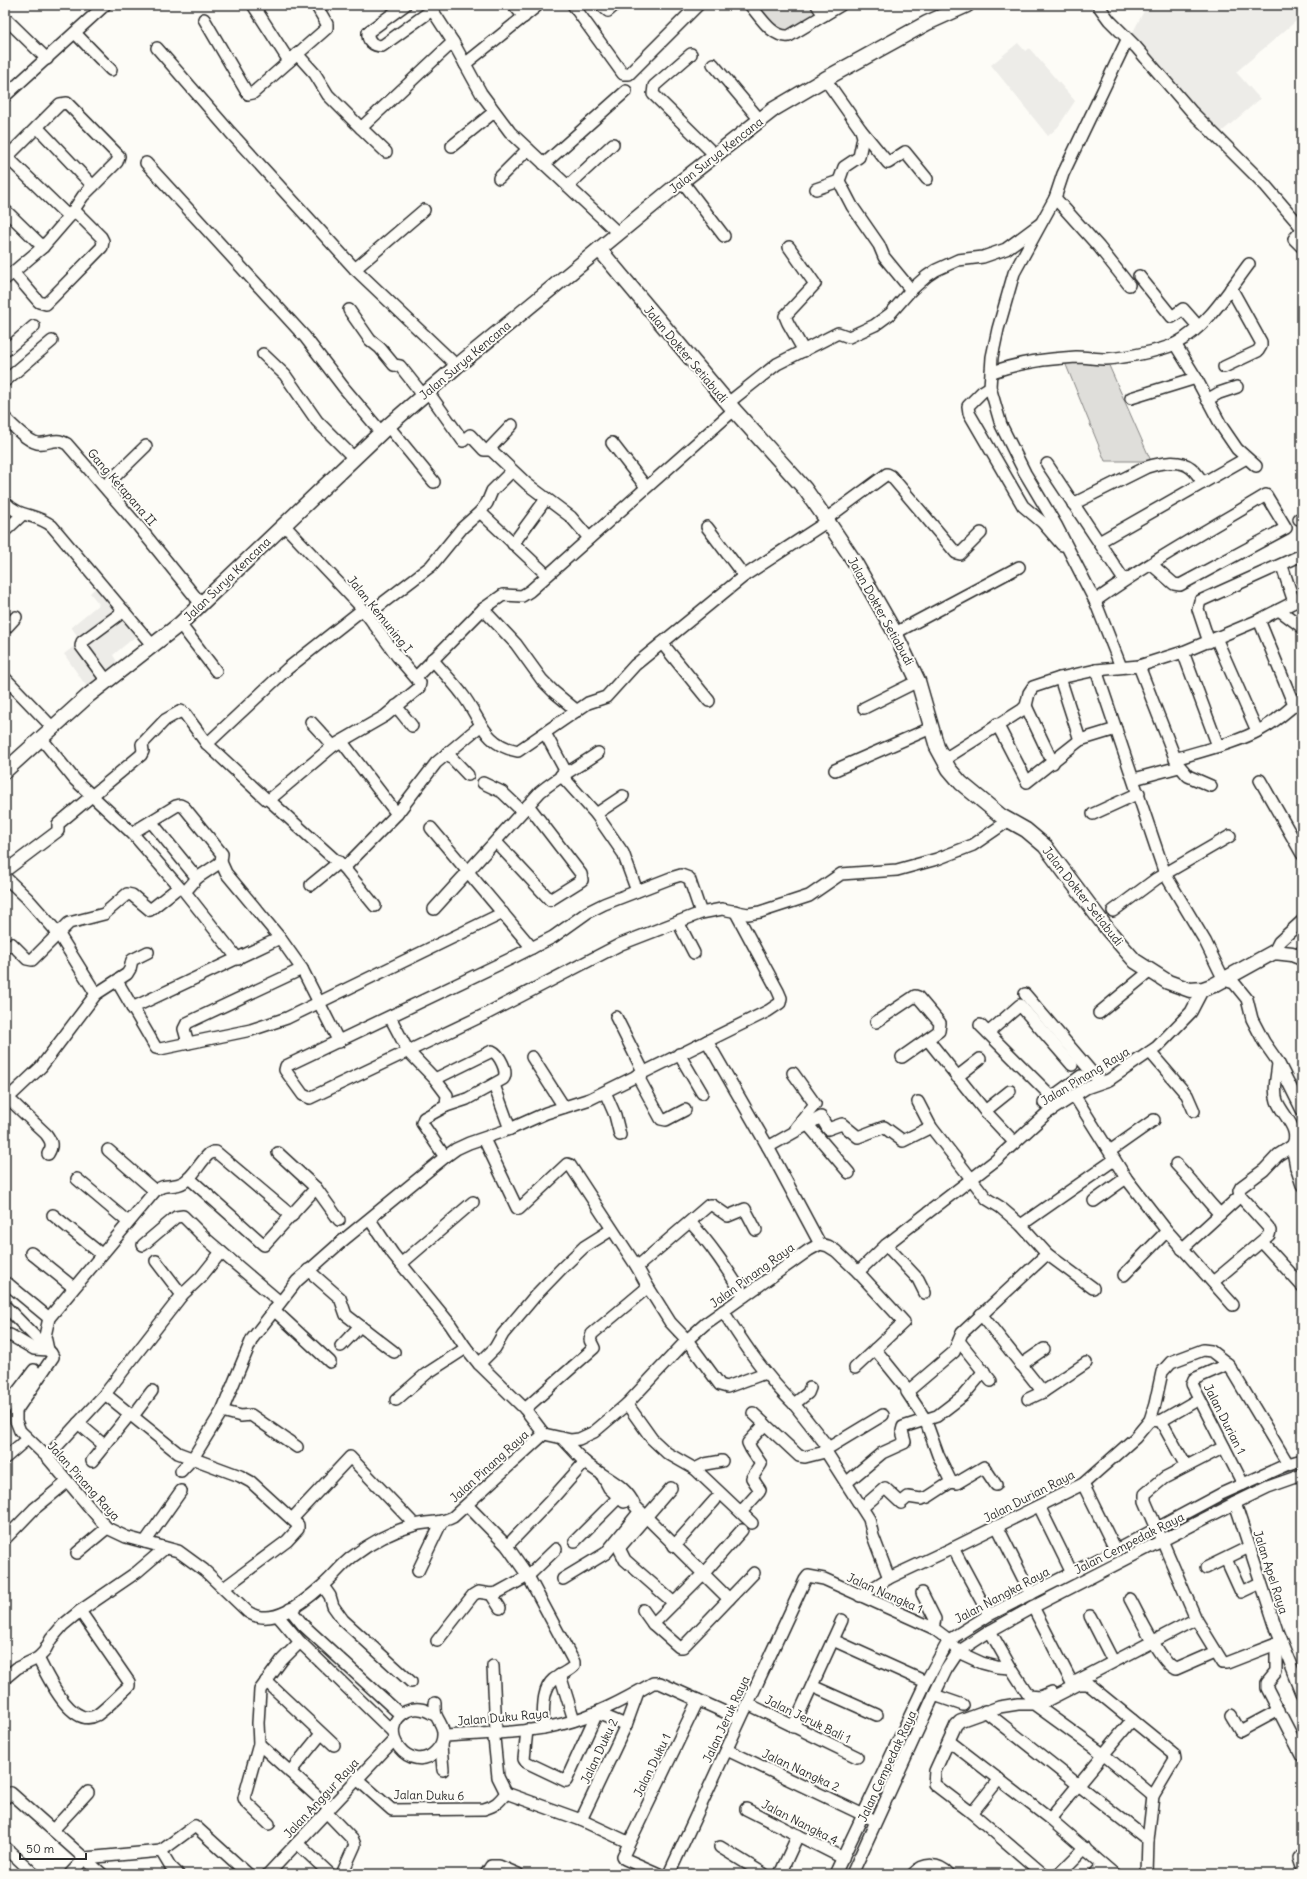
<svg xmlns="http://www.w3.org/2000/svg" width="1307" height="1879" viewBox="0 0 1307 1879" font-family="Delius,sans-serif">
<style>
.built{fill:#edece8}
.green{fill:#dfdeda;stroke:#858482}
.lines{fill:none;stroke-linecap:round;stroke-linejoin:round}
.stream{stroke:#7e7d7b;stroke-width:2.5}
.minor-casing{stroke:#2b2b2b;stroke-width:14}
.major-casing{stroke:#2b2b2b;stroke-width:17}
.minor{stroke:#fdfcf7;stroke-width:11}
.major{stroke:#fdfcf7;stroke-width:14}
.labels{text-anchor:middle;dominant-baseline:central;stroke-width:4;stroke-linejoin:round;paint-order:stroke}
.street-label{font-size:12px;fill:#2b2b2b;stroke:#fdfcf7}
</style>
<rect width="100%" height="100%" fill="#fdfcf7"/>
<filter id="ink" filterUnits="userSpaceOnUse"><feTurbulence type="fractalNoise" baseFrequency=".025" numOctaves="2"/><feDisplacementMap in="SourceGraphic" scale="8" xChannelSelector="R" yChannelSelector="G"/><feConvolveMatrix kernelMatrix="1 2 1 2 8 2 1 2 1" color-interpolation-filters="sRGB"/></filter>
<g filter="url(#ink)">
<g class="built">
<path d="M1147,5h155v11l-66,56 24,27 -41,35 -43,-47 -44,-53z"/>
<path d="M1018,43l7,8 4,-3 46,53 -17,26 -10,9 -57,-71z"/>
<path d="M101,583l40,49 -28,23 3,5 -1,5 4,6 -28,22 -27,-39 17,-13 -10,-14 28,-23 -9,-11z"/>
</g>
<g class="green">
<path d="M749,5h68l7,10 -43,22z"/>
<path d="M1064,360l43,1 44,100h-46z"/>
</g>
<g class="lines">
<g class="stream">
<path d="M1280,1473l22,-5"/>
<path d="M1162,1532l95,-48"/>
<path d="M959,1641l6,-5"/>
</g>
<defs>
<g id="minor">
<path d="M253,5l36,56"/>
<path d="M405,5l-37,27c-1,9 5,14 14,14l50,-36"/>
<path d="M429,5l24,37 28,51 29,39 108,101"/>
<path d="M514,5l10,12"/>
<path d="M573,5l50,69h6l69,-69"/>
<path d="M601,5l7,6 7,-6"/>
<path d="M750,5c10,11 22,33 39,31l52,-31"/>
<path d="M817,5l7,10"/>
<path d="M1098,5l11,15 27,27 56,65 73,73 37,43"/>
<path d="M5,18l42,41"/>
<path d="M204,19l42,72 2,3 5,-1 74,-65v-4l-11,-19"/>
<path d="M75,33l36,37"/>
<path d="M157,48l73,84 125,137 102,97"/>
<path d="M297,54l18,20 13,21 33,33"/>
<path d="M691,54l-37,32 -1,8 63,62"/>
<path d="M465,64l72,-58"/>
<path d="M713,64l47,56"/>
<path d="M825,79l36,51 27,33 17,-11 22,27"/>
<path d="M5,96l100,-91"/>
<path d="M37,127l56,59"/>
<path d="M861,130l2,7 -4,20 -15,10 -5,14 13,25 27,39 5,12 27,33"/>
<path d="M452,146l42,-34"/>
<path d="M386,152l-25,-24 92,-86"/>
<path d="M7,157l62,60"/>
<path d="M5,159l55,-55 7,-1 52,53 -2,6 -34,34 -14,21 -26,30 -38,32"/>
<path d="M146,163l159,174 39,51 37,44"/>
<path d="M544,164l82,-73"/>
<path d="M499,178l29,-29"/>
<path d="M682,181l42,55"/>
<path d="M568,186l45,-42"/>
<path d="M816,189l23,-8"/>
<path d="M1055,198l44,49 30,38"/>
<path d="M5,210l38,37"/>
<path d="M1302,230l-8,9 8,8"/>
<path d="M789,247l26,37 -30,32 3,7 16,28"/>
<path d="M355,269l69,-59"/>
<path d="M13,272l26,30 7,2 6,-6 50,-51 1,-6 -2,-4 -27,-27"/>
<path d="M1139,276l33,41 11,-8 15,17"/>
<path d="M349,310l21,30 10,8 14,17 6,1 23,29"/>
<path d="M1175,344l21,34 26,49 15,22 19,17"/>
<path d="M5,351l29,-25"/>
<path d="M263,354l22,21 32,46 37,37"/>
<path d="M1224,367l34,-16 3,-5v-4l-30,-54"/>
<path d="M992,372c30,-10 53,-13 84,-15 10,0 20,2 30,2 17,-1 54,-8 69,-15 32,-17 53,-52 74,-80"/>
<path d="M5,381l47,-40"/>
<path d="M990,387l-8,5 -14,14 1,7 54,93 19,16 20,23"/>
<path d="M428,392l35,49 7,-6 14,15h7"/>
<path d="M1131,398l65,-20"/>
<path d="M1207,400l12,-7 18,-6"/>
<path d="M728,403l49,-39 61,-31 11,4 26,-12 15,-11 21,-24 16,-14 9,-6 22,-10 25,-3 23,-8 34,-25"/>
<path d="M5,418c8,8 21,22 32,25 13,2 17,-7 30,1l72,83 62,77"/>
<path d="M512,425l-21,22v3l36,34 44,33 18,21"/>
<path d="M388,426l46,56"/>
<path d="M612,443l34,44"/>
<path d="M1047,464l77,116"/>
<path d="M105,486l41,-40"/>
<path d="M5,502c14,16 31,11 47,24l101,120"/>
<path d="M1073,504l74,-37c12,-4 33,-8 44,1 5,4 9,10 12,15"/>
<path d="M480,512l67,63"/>
<path d="M826,519l61,-45 4,2 65,77 4,1 21,-21"/>
<path d="M1299,519l3,-1"/>
<path d="M707,527l37,49"/>
<path d="M5,531l17,-16"/>
<path d="M1099,542l144,-82"/>
<path d="M513,544l33,-45"/>
<path d="M1282,566l12,36"/>
<path d="M1095,601c55,-39 113,-71 171,-106l20,33 -106,57 -6,-1 -23,-20"/>
<path d="M483,609l33,35 26,36 12,12 23,19"/>
<path d="M1279,610l23,17"/>
<path d="M367,615l64,-49 31,-38 18,-16 7,-9 5,-12 20,-20"/>
<path d="M1259,620l35,85"/>
<path d="M180,624l36,47"/>
<path d="M5,629l11,-12"/>
<path d="M895,633l124,-66"/>
<path d="M1216,638l41,93"/>
<path d="M1209,642l-11,-33 2,-8 102,-46"/>
<path d="M662,643l47,58"/>
<path d="M1183,652l35,94"/>
<path d="M432,659c10,12 21,23 30,35 19,24 21,51 56,57l70,-48 18,-6 29,-32 109,-89 84,-55"/>
<path d="M1139,666l38,97 11,13 23,10"/>
<path d="M1121,667l-26,-66 -39,-76 -31,-52 -24,-48 -11,-38 2,-30 6,-28 16,-56 41,-75 8,-24 64,-134"/>
<path d="M1096,670l69,204 40,67 19,39 10,3 13,16 5,20 12,23 14,20 24,48"/>
<path d="M416,677l67,-68 20,-14 19,1 8,-5 204,-181"/>
<path d="M5,678l47,49"/>
<path d="M1060,678l20,62"/>
<path d="M107,681l-26,-35 1,-4 42,-31"/>
<path d="M396,706l16,20"/>
<path d="M1026,706l27,57"/>
<path d="M864,708l54,-27"/>
<path d="M311,722l22,24"/>
<path d="M997,724l30,58 53,-42 36,-11"/>
<path d="M545,733l21,39"/>
<path d="M342,742l55,72"/>
<path d="M207,744l80,-75 76,-60"/>
<path d="M447,753l21,22"/>
<path d="M1175,759c28,-9 59,-15 85,-29 15,-8 29,-20 42,-32"/>
<path d="M943,760l79,-50 4,-4 3,-13 4,-6 27,-9 36,-8 43,-4 44,-14 76,-32 43,-22"/>
<path d="M835,770l96,-42"/>
<path d="M561,775l35,39 27,39 14,38"/>
<path d="M1134,779l45,-12"/>
<path d="M1260,780l42,74"/>
<path d="M483,783l19,9 20,19"/>
<path d="M269,800l64,-54 52,-30 34,-28 1,-5 -23,-27 -34,-47 -79,-84"/>
<path d="M596,814l27,-18"/>
<path d="M1093,814l46,-21"/>
<path d="M153,824l44,54"/>
<path d="M431,828l101,120"/>
<path d="M132,833l44,-27 4,-1 4,2 38,47 -1,8 5,11 54,65 22,31 37,73"/>
<path d="M496,842l54,58 32,-20 -1,-6 -53,-69"/>
<path d="M221,862l-24,16 -12,14 53,67"/>
<path d="M344,868l31,38"/>
<path d="M5,871l53,-40v-7l83,-69 2,-4 -1,-7 23,-24 16,-9 4,3 22,30 59,55 3,1 75,68 53,-54 39,-51 44,-37"/>
<path d="M5,877l22,21 31,35 38,61"/>
<path d="M311,885l28,-23"/>
<path d="M434,909l106,-117c19,-16 38,-25 58,-39"/>
<path d="M1113,911l43,-32 74,-43"/>
<path d="M701,913l-12,-35 -8,-3 -10,3 -67,26 -16,8 -35,25 -43,22 -224,107 -1,4 18,25 7,3 176,-84 135,-70 80,-31 21,-4 26,5 12,-2 49,-16 32,-22 56,-4 40,-11 36,-14 35,-24"/>
<path d="M678,922l16,31"/>
<path d="M5,948l7,-4 15,15 5,1 37,-37 35,-9 23,-20 5,1 18,15 29,-23 -47,-54 -57,-53 -34,-42"/>
<path d="M1274,952l5,-10 23,-21"/>
<path d="M117,981l39,67 4,1 91,-19 36,-12 216,-105"/>
<path d="M1025,994l75,88"/>
<path d="M132,1008l148,-70"/>
<path d="M1099,1013l50,-41"/>
<path d="M390,1017l18,34 27,28 12,16 -1,11 -22,12 -2,5 23,34"/>
<path d="M616,1017l27,54"/>
<path d="M876,1022l39,-26 3,1 22,26 -1,8 -37,26"/>
<path d="M980,1025l79,79"/>
<path d="M988,1033l32,-28 52,60"/>
<path d="M928,1040l57,71 29,31"/>
<path d="M707,1041l61,106 52,97"/>
<path d="M188,1043l-4,-14 3,-6 115,-54"/>
<path d="M1150,1052l37,43 7,16"/>
<path d="M679,1054l23,39"/>
<path d="M532,1057l32,50"/>
<path d="M1278,1063c-1,12 -5,26 -1,38 5,14 25,29 15,45l4,21 6,1"/>
<path d="M793,1073l22,31 -19,24"/>
<path d="M637,1075l24,44 5,1 19,-10"/>
<path d="M957,1077l23,-18"/>
<path d="M435,1079l57,-28c7,3 17,21 11,28l-36,20 -21,7"/>
<path d="M494,1085l16,44"/>
<path d="M605,1092l10,23 5,20"/>
<path d="M1074,1095l52,83 41,53 66,74"/>
<path d="M8,1098l38,36c6,8 7,12 2,20"/>
<path d="M5,1101l36,-34 55,-73 31,-20 3,-5 2,-9 16,-8"/>
<path d="M918,1102l13,25 56,72 13,8 21,18 26,29 46,34"/>
<path d="M1044,1103l37,-27"/>
<path d="M985,1111l25,-20"/>
<path d="M808,1125l41,48"/>
<path d="M484,1139l33,69 2,1 48,-45 3,1 67,102 11,20 22,35 17,18 33,45 7,2 38,-14"/>
<path d="M768,1147l53,-30 7,12 14,-5 16,13 26,-10 19,14 28,-14"/>
<path d="M108,1150l47,41"/>
<path d="M1110,1151l44,-31"/>
<path d="M278,1153l38,35 23,32"/>
<path d="M1176,1164c16,16 28,34 44,50"/>
<path d="M1296,1167l6,18"/>
<path d="M189,1178l75,67 52,-57"/>
<path d="M77,1179l51,43"/>
<path d="M1094,1201l32,-23"/>
<path d="M53,1215l48,39"/>
<path d="M370,1220l23,34 57,70 16,24 13,16 46,45 19,25"/>
<path d="M690,1222c21,22 37,47 54,74"/>
<path d="M1021,1225l93,-65"/>
<path d="M1262,1242l40,44"/>
<path d="M143,1245l33,-28 7,-1 23,23 74,63"/>
<path d="M886,1245l32,34 7,14"/>
<path d="M1182,1249l58,-53"/>
<path d="M31,1253l42,34"/>
<path d="M156,1261l26,34"/>
<path d="M402,1263l71,-61"/>
<path d="M637,1267l72,-62h3l16,11 17,-7 11,21"/>
<path d="M308,1270l32,28 6,17 48,37"/>
<path d="M1124,1275l43,-44"/>
<path d="M1213,1282l56,-47 1,-4 -2,-4 -28,-31 -1,-5 2,-4 23,-17 14,-15 14,-9"/>
<path d="M8,1284l41,34"/>
<path d="M5,1306l46,47 2,4 -37,54v10l4,10 27,26 60,71 19,9 52,14 26,19 44,42c24,16 55,-9 74,-26 11,-9 19,-21 30,-29 18,-14 41,-26 63,-32 12,-4 26,-1 38,-8l91,-83 27,6 8,-1 15,-7 33,-28 60,-64 18,-16 104,-74 11,-6 8,2 8,5 22,21 28,-27 110,-85 51,-47 39,-25 23,-8 48,-33 34,-35 12,-23"/>
<path d="M274,1310l56,52"/>
<path d="M723,1311c21,33 42,65 71,93l14,-11 2,-5"/>
<path d="M981,1314l62,78 43,-29"/>
<path d="M5,1337l5,-2 24,14 14,1"/>
<path d="M959,1341l32,40"/>
<path d="M341,1346l19,-20"/>
<path d="M875,1349l33,41"/>
<path d="M48,1350l-3,-14 4,-18 106,-127c10,-9 18,-2 29,-9 10,-6 16,-20 25,-28l4,-2h3l76,64"/>
<path d="M479,1364l16,-16 8,-14 32,-38 28,-29 21,-20 27,-17"/>
<path d="M1228,1364l-34,15 -2,5 51,100"/>
<path d="M1021,1365l23,-16"/>
<path d="M855,1368l49,-46 -46,-50"/>
<path d="M105,1394l73,59 62,23 11,6 47,43v4l-11,12 -63,47"/>
<path d="M1028,1399l15,-7"/>
<path d="M396,1400l30,-26 40,-26"/>
<path d="M627,1404l25,35 15,14 28,16 57,54"/>
<path d="M794,1404l34,43"/>
<path d="M5,1408l29,-38"/>
<path d="M525,1409l69,-61 -4,-8 2,-6 56,-47"/>
<path d="M222,1411l19,5 10,-1 46,32"/>
<path d="M753,1413l46,43 6,1 20,-5"/>
<path d="M883,1415l-58,35 44,69 4,17 16,42"/>
<path d="M133,1416l19,-25"/>
<path d="M1150,1420l11,1 38,-22"/>
<path d="M1161,1421l25,45"/>
<path d="M78,1423l26,22"/>
<path d="M562,1438c8,8 15,17 24,25 18,15 39,20 49,43l94,93"/>
<path d="M1224,1447l-60,31 -19,16v7l51,118 27,44h4l54,-21"/>
<path d="M47,1457l58,-63 77,-99 19,-18 20,-25"/>
<path d="M5,1458l22,-19"/>
<path d="M92,1461l38,-47"/>
<path d="M695,1469l10,-5 17,-3"/>
<path d="M181,1471l12,-13 29,-47 30,-72 45,-58 44,-39 104,-85 11,-8 13,-6 41,-14 36,-16 44,-14 178,-88 12,-8 1,-5 -3,-7 -43,-80"/>
<path d="M602,1475l7,13 15,14"/>
<path d="M846,1483l36,-30 22,-10 1,-1 -3,-11 1,-4 34,-11 26,-20 21,-25"/>
<path d="M1083,1484l33,67"/>
<path d="M996,1485l-12,-18 -27,16 -6,-1 -13,-27 -13,-36 -18,-27 47,-40 8,-19 85,-79"/>
<path d="M671,1488l-50,58 -1,4 5,10 49,43"/>
<path d="M1235,1503l42,128 25,62"/>
<path d="M467,1505l40,41 21,30 46,86v4c-6,6 -15,9 -21,14 -12,10 -9,34 -10,48"/>
<path d="M1039,1506l33,67"/>
<path d="M863,1507l22,-19 16,15 7,-6 13,2 7,-2 23,-15"/>
<path d="M741,1512l18,-20 1,-2 -8,-12 9,-14 -10,-15 -3,-6 17,-19"/>
<path d="M292,1519l58,-62 65,68"/>
<path d="M997,1526l34,68"/>
<path d="M742,1530l-39,44 -50,50 26,23h4l71,-74"/>
<path d="M5,1539l29,-30 33,-27"/>
<path d="M575,1541l43,-43"/>
<path d="M145,1542l36,-51"/>
<path d="M507,1546l44,-46 34,-38"/>
<path d="M674,1546l41,-46"/>
<path d="M953,1548l36,67"/>
<path d="M77,1553l30,-25"/>
<path d="M1226,1559l15,33 19,-9"/>
<path d="M1206,1568l43,-21"/>
<path d="M418,1571l24,-50"/>
<path d="M563,1579l43,-26 34,-42"/>
<path d="M323,1586l7,10 3,10 10,14 68,62"/>
<path d="M922,1593l13,26 -2,9"/>
<path d="M491,1594l9,14"/>
<path d="M860,1596l29,-18 64,-30 130,-64 52,-46 15,-18 5,-16 7,-32 9,-10 32,-12 8,1 17,13 60,100"/>
<path d="M1130,1599c8,14 32,67 46,70l39,-17"/>
<path d="M1033,1607l39,76"/>
<path d="M290,1609l13,16 98,90"/>
<path d="M643,1610l10,14"/>
<path d="M278,1616l22,26 93,90"/>
<path d="M1090,1616l23,45"/>
<path d="M990,1631l21,37 18,28 11,1 12,-5"/>
<path d="M833,1640l93,42"/>
<path d="M437,1641l36,-46 5,-3 13,2 6,-1 31,-17 28,-27"/>
<path d="M1276,1644v28l-9,11v5l35,68"/>
<path d="M38,1658c8,15 33,72 59,57 11,-8 22,-20 32,-29v-4l-49,-71"/>
<path d="M493,1666l3,66 -2,6 4,39 8,16 75,27 47,22"/>
<path d="M560,1675l14,45"/>
<path d="M5,1678l12,-10 21,-10 6,-6 7,-13 12,-14 17,-14 57,-39 28,-24"/>
<path d="M266,1681l68,64"/>
<path d="M1073,1683l123,-64"/>
<path d="M812,1686l65,29"/>
<path d="M934,1695l29,10"/>
<path d="M435,1703c0,4 0,9 1,12 3,8 8,11 7,20 0,7 -3,12 -7,16 -24,26 -64,-21 -29,-40 11,-5 20,-1 29,5"/>
<path d="M748,1704l109,53"/>
<path d="M1038,1705l41,-21h9l86,70 1,5 -22,37 -5,44 -1,34"/>
<path d="M985,1711l163,129"/>
<path d="M1231,1716l9,15 39,-21"/>
<path d="M793,1727l49,-107"/>
<path d="M527,1730l-3,29 2,3 40,19 31,-68 29,12"/>
<path d="M444,1736c38,-3 80,-2 118,-12 32,-8 62,-24 91,-41h7l80,36"/>
<path d="M949,1741l101,78 64,55"/>
<path d="M259,1744l71,64"/>
<path d="M441,1746l2,24"/>
<path d="M727,1750l143,68"/>
<path d="M290,1772l31,-38"/>
<path d="M357,1779l35,31 92,-1c11,-3 15,-7 22,-16"/>
<path d="M5,1798l6,-5 91,81"/>
<path d="M746,1809l97,49"/>
<path d="M326,1812l27,28 2,5 -13,29"/>
<path d="M972,1813l27,-34"/>
<path d="M1050,1819l82,-99"/>
<path d="M581,1820l45,-95 12,-33"/>
<path d="M269,1824l-23,-22 -2,-4 15,-54 -1,-21 2,-33 22,-30 18,-18"/>
<path d="M53,1830l35,-38"/>
<path d="M297,1843l33,31"/>
<path d="M5,1847l29,27"/>
<path d="M720,1847l44,27"/>
<path d="M161,1851l9,15 8,8"/>
<path d="M85,1858l76,-7 34,-25 53,48"/>
<path d="M1298,1858l4,12"/>
<path d="M70,1874l15,-16"/>
<path d="M268,1874l126,-134"/>
<path d="M486,1874l5,-8h8l19,8"/>
<path d="M659,1874l-34,-15 -2,-3 75,-156"/>
<path d="M669,1874l136,-294 3,-4 16,3 109,49 16,12 9,12 24,11 15,4 14,1"/>
<path d="M780,1874l18,-39"/>
<path d="M835,1874l91,-192 23,-42 40,-25 118,-60 114,-61 67,-30 14,-4"/>
<path d="M852,1874l82,-179 12,-25 12,-18 32,-21 43,-24 202,-104 33,-16 34,-12"/>
<path d="M913,1874c11,-12 26,-11 36,0"/>
<path d="M1043,1874l-71,-61 -38,-29 1,-13 21,-46 4,-4 39,-14 19,-3h16l69,50 50,42"/>
<path d="M1059,1874l26,-26"/>
<path d="M1095,1874l8,-9"/>
</g>
<g id="major">
<path d="M599,249l135,161 71,79 21,30 28,42 41,72 23,48 19,66 12,22 12,14 40,33 25,14 19,16 63,84 27,31 33,21 22,8 13,-1 11,-4 60,-33 18,2 10,4"/>
<path d="M5,771l84,-76 91,-71 208,-198 69,-60 225,-185 92,-72 51,-30 102,-56 40,-18"/>
</g>
</defs>
<use href="#minor" class="minor-casing"/>
<use href="#major" class="major-casing"/>
<use href="#minor" class="minor"/>
<use href="#major" class="major"/>
</g>
</g>
<g class="labels">
<g class="street-label">
<text transform="translate(716 155) rotate(-38)">Jalan Surya Kencana</text>
<text transform="translate(686 354) rotate(50)">Jalan Dokter Setiabudi</text>
<text transform="translate(465 360) rotate(-40)">Jalan Surya Kencana</text>
<text transform="translate(122 487) rotate(49)">Gang Ketapana II</text>
<text transform="translate(227 579) rotate(-44)">Jalan Surya Kencana</text>
<text transform="translate(881 611) rotate(61)">Jalan Dokter Setiabudi</text>
<text transform="translate(380 614) rotate(51)">Jalan Kemuning I</text>
<text transform="translate(1083 896) rotate(52)">Jalan Dokter Setiabudi</text>
<text transform="translate(1085 1076) rotate(-31)">Jalan Pinang Raya</text>
<text transform="translate(752 1275) rotate(-36)">Jalan Pinang Raya</text>
<text transform="translate(1225 1419) rotate(63)">Jalan Durian 1</text>
<text transform="translate(489 1466) rotate(-42)">Jalan Pinang Raya</text>
<text transform="translate(84 1481) rotate(48)">Jalan Pinang Raya</text>
<text transform="translate(1029 1496) rotate(-27)">Jalan Durian Raya</text>
<text transform="translate(1129 1543) rotate(-27)">Jalan Cempedak Raya</text>
<text transform="translate(1271 1572) rotate(72)">Jalan Apel Raya</text>
<text transform="translate(885 1593) rotate(24)">Jalan Nangka 1</text>
<text transform="translate(1002 1595) rotate(-28)">Jalan Nangka Raya</text>
<text transform="translate(503 1717) rotate(-5)">Jalan Duku Raya</text>
<text transform="translate(726 1719) rotate(-65)">Jalan Jeruk Raya</text>
<text transform="translate(808 1719) rotate(26)">Jalan Jeruk Bali 1</text>
<text transform="translate(599 1751) rotate(-65)">Jalan Duku 2</text>
<text transform="translate(652 1765) rotate(-64)">Jalan Duku 1</text>
<text transform="translate(887 1766) rotate(-65)">Jalan Cempedak Raya</text>
<text transform="translate(801 1770) rotate(25)">Jalan Nangka 2</text>
<text transform="translate(429 1795) rotate(1)">Jalan Duku 6</text>
<text transform="translate(321 1798) rotate(-47)">Jalan Anggur Raya</text>
<text transform="translate(800 1822) rotate(27)">Jalan Nangka 4</text>
</g>
</g>
<rect width="1307" height="1879" fill="none" stroke="#fdfcf7" stroke-width="20"/>
<rect x="10" y="10" width="1287" height="1859" fill="none" stroke="#2b2b2b" stroke-width="1.5" filter="url(#ink)"/>
<path d="M20 1853v6h66v-6" fill="none" stroke="#2b2b2b" stroke-width="2"/>
<text x="26" y="1853" font-size="12" fill="#2b2b2b" stroke="#fdfcf7" stroke-width="3" paint-order="stroke">50 m</text>
</svg>
